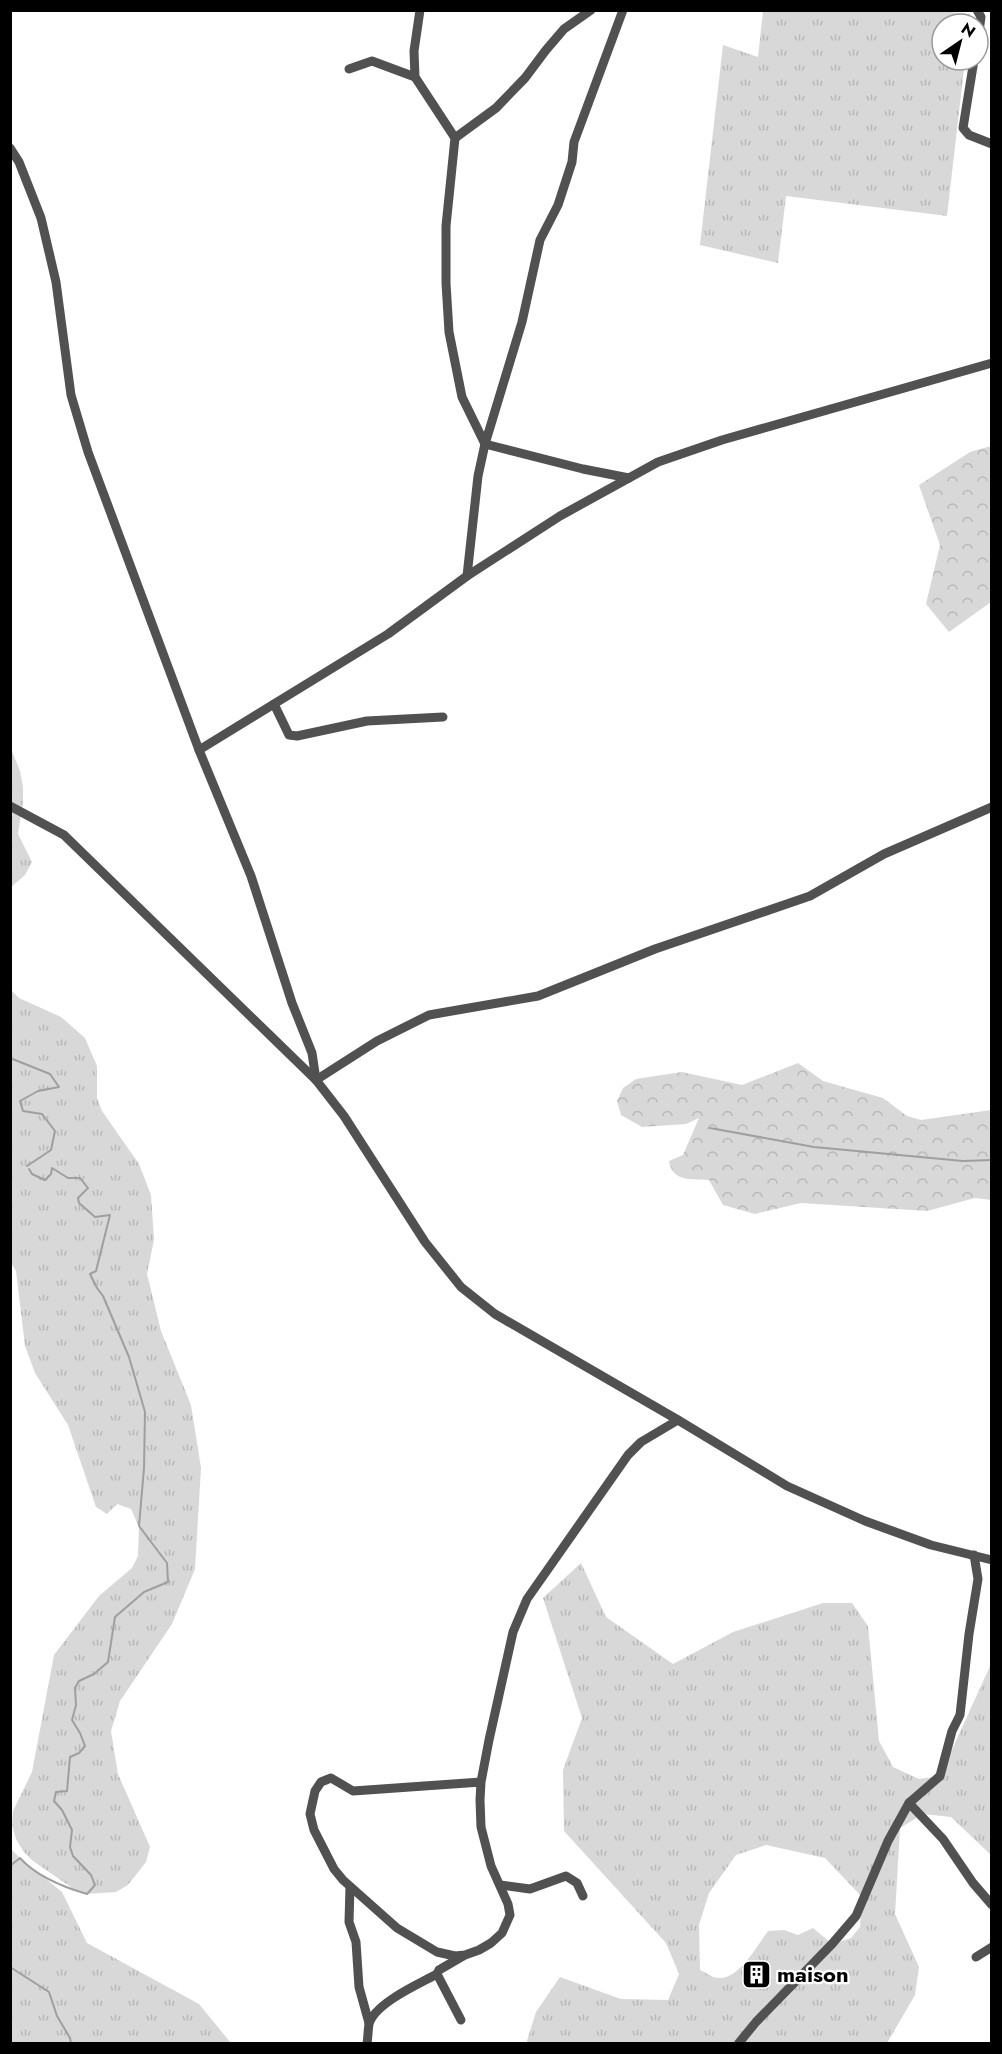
<svg xmlns="http://www.w3.org/2000/svg" width="1002" height="2054" viewBox="0 0 1002 2054" font-family="Jost,sans-serif">
<style>
.grass{fill:url(#grass-tufts);fill-rule:evenodd}
.forest{fill:url(#forest-crowns)}
.lines{fill:none;stroke-linecap:round;stroke-linejoin:round}
.stream{stroke:#9f9f9f;stroke-width:2}
.minor{stroke:#515151;stroke-width:9}
.labels{text-anchor:middle;dominant-baseline:central;stroke-width:4.5;stroke-linejoin:round;paint-order:stroke}
.poi-label{font-size:22px;font-weight:bold;fill:#000;stroke:#fff;text-anchor:start}
</style>
<defs>
<pattern id="grass-tufts" width="24" height="20" patternUnits="userSpaceOnUse" patternTransform="scale(1.5)"><rect width="24" height="20" fill="#d8d8d8"/><path d="M3 7l-1-3M5 7V3M7 7l1-3M15 17l-1-3M17 17v-4M19 17l1-3" fill="none" stroke="#b8b8b8"/></pattern>
<pattern id="forest-crowns" width="20" height="18" patternUnits="userSpaceOnUse" patternTransform="scale(1.5)"><rect width="20" height="18" fill="#d8d8d8"/><path d="M2 6a3 3 0 1 1 6 0M12 15a3 3 0 1 1 6 0" fill="none" stroke="#b8b8b8"/></pattern>
</defs>
<rect width="100%" height="100%" fill="#fff"/>
<g class="grass">
<path d="M941,11l29,3 -1,10h-27v36h23l-18,156 -161,-20 -8,67 -78,-18 23,-200 35,12 5,-46z"/>
<path d="M10,746l10,25 3,16v15l-5,32 14,28 -7,13 -14,12z"/>
<path d="M10,989l9,9 42,19 24,21 12,28v32l5,13 37,53 12,31 3,45 -7,34 14,57 30,74 10,63 -6,101 -23,55 -52,77 -9,30 7,43 32,73 -4,15 -18,23 -12,7 -29,2 -12,-4 -42,-29 -10,-10 -7,-12 -4,-14 1,-14 19,-39 22,-117 45,-59 33,-28 6,-12 1,-29 -8,-18 -14,-5 -10,10 -11,-7 -28,-82 -33,-52 -10,-27 -9,-75 -6,-10z"/>
<path d="M581,1563l25,54 67,47 60,-32 90,-29h29l16,23 11,115 14,26 26,12 21,-3 51,-112v191l-40,-38 -28,-3 -23,14 -5,86 24,53 -4,28 -28,48 -361,1 10,-32 24,-35 61,22 47,1 11,-26 -13,-31 -102,-112 -1,-61 19,-52 -39,-120zM766,1845l59,13 37,39 -2,30 -9,11 -19,6 -19,-16 -15,7 -14,-5 -16,1c-12,16 -32,54 -55,46 -4,-2 -9,-5 -13,-7l-1,-45 10,-32 27,-38z"/>
<path d="M10,1848l10,10 42,34 25,51 112,61 32,39h-220z"/>
</g>
<g class="forest">
<path d="M991,446v156l-42,30 -23,-28 14,-59 -21,-60 51,-33z"/>
<path d="M798,1063l25,18 60,17 24,18 14,4 70,-10v90l-16,-2 -48,13 -126,-8 -46,11 -32,-9 -14,-25c-17,-1 -37,2 -40,-19l14,-6 16,-37 -13,6 -44,3 -21,-12 -4,-14 6,-13 13,-9 46,-7 60,13z"/>
</g>
<g class="lines">
<g class="stream">
<path d="M10,1058l40,16 9,13 -21,4 -18,10 3,10 19,3 13,17 -4,19 -24,16"/>
<path d="M710,1128l104,19 149,14 29,-1"/>
<path d="M10,1866l10,-8c17,19 43,29 67,36l8,-9 -4,-10 -18,-19 -3,-9 2,-17 -10,-20 -8,-9 2,-9 11,-1 3,-34 9,-4 6,-7 -5,-13 -8,-13 4,-15 -1,-17 4,-7 15,-7 14,-12 7,-45 29,-25 24,-10 -1,-19 -28,-37 5,-58 1,-56 -16,-55 -26,-61 -6,-8 -7,-14 6,-3 14,-56 -15,2 -16,-14 -1,-5 10,-10 -8,-10h-12l-16,-10 -1,6 -6,6 -13,-6 -3,-5"/>
<path d="M10,1967l39,25 8,24 13,22 1,6"/>
</g>
<g class="minor">
<path d="M420,10l-6,41 1,26 40,61 -9,88v57l3,49 13,65 23,47 98,25 46,9"/>
<path d="M977,10l4,7 -3,22"/>
<path d="M974,60l-11,68 6,7 23,9"/>
<path d="M349,69l23,-8 43,16"/>
<path d="M455,138l41,-30 29,-30 21,-28 18,-21 27,-19"/>
<path d="M10,148l9,14 22,56 15,64 15,113 17,57 111,298 52,126 41,127 20,50 4,27"/>
<path d="M467,576l11,-100 7,-32 37,-122 18,-82 18,-35 14,-43 2,-20 49,-132"/>
<path d="M274,704l15,31 8,1 70,-15 76,-4"/>
<path d="M199,750l189,-116 79,-58 93,-60 98,-54 64,-22 270,-77"/>
<path d="M10,806l54,29 252,245 28,36 81,126 36,45 34,27 183,106 109,66 78,35 66,24 61,15"/>
<path d="M316,1080l61,-39 52,-26 109,-19 117,-47 155,-53 74,-42 108,-47"/>
<path d="M481,1782l-128,9 -22,-13 -10,4 -6,9 -5,23 4,16 20,39 9,11 54,48 40,24 18,4 10,-1 14,-5 12,-7 11,-10 8,-18 -2,-11 -17,-38 -10,-39 -1,-27 1,-18 8,-42 24,-108 14,-33 101,-144 13,-13 37,-22"/>
<path d="M909,1803l34,36 30,44 19,22"/>
<path d="M500,1885l30,4 36,-13 11,7 6,13"/>
<path d="M350,1887l-1,35 7,20 3,45 10,36"/>
<path d="M976,1957l16,-10"/>
<path d="M461,2020l-24,-46 2,-4 24,-14"/>
<path d="M367,2044c1,-7 1,-14 2,-20 6,-21 50,-40 68,-50"/>
<path d="M738,2044l18,-22 76,-78 24,-28 32,-75 21,-38 31,-27 12,-45 8,-16 9,-81 9,-55 -4,-24"/>
</g>
</g>
<defs>
<symbol id="building-square" viewBox="-11 -11 22 22"><rect x="-9" y="-9" width="18" height="18" rx="4" fill="#000" stroke="#fff"/><path d="M-4-6H4V6H1V3H-1V6H-4ZM-2.5-4.3h1.7v1.8h-1.7ZM.8-4.3h1.7v1.8H.8ZM-2.5-1h1.7V.8h-1.7ZM.8-1h1.7V.8H.8Z" fill="#fff"/></symbol>
</defs>
<g fill-rule="evenodd">
<use href="#building-square" x="740" y="1958" width="33" height="33"/>
</g>
<g class="labels">
<g class="poi-label">
<text x="777" y="1974">maison</text>
</g>
</g>
<rect width="1002" height="2054" fill="none" stroke="#000000" stroke-width="24"/>
<g transform="translate(960 42) rotate(35)"><circle r="28" fill="#ffffff" stroke="#999999" stroke-width="1.5"/>
<path d="M0-4.5L10 22L0 15L-10 22Z" fill="#000000"/>
<text y="-9" font-size="16" font-weight="bold" text-anchor="middle" fill="#000000">N</text>
</g>
</svg>
